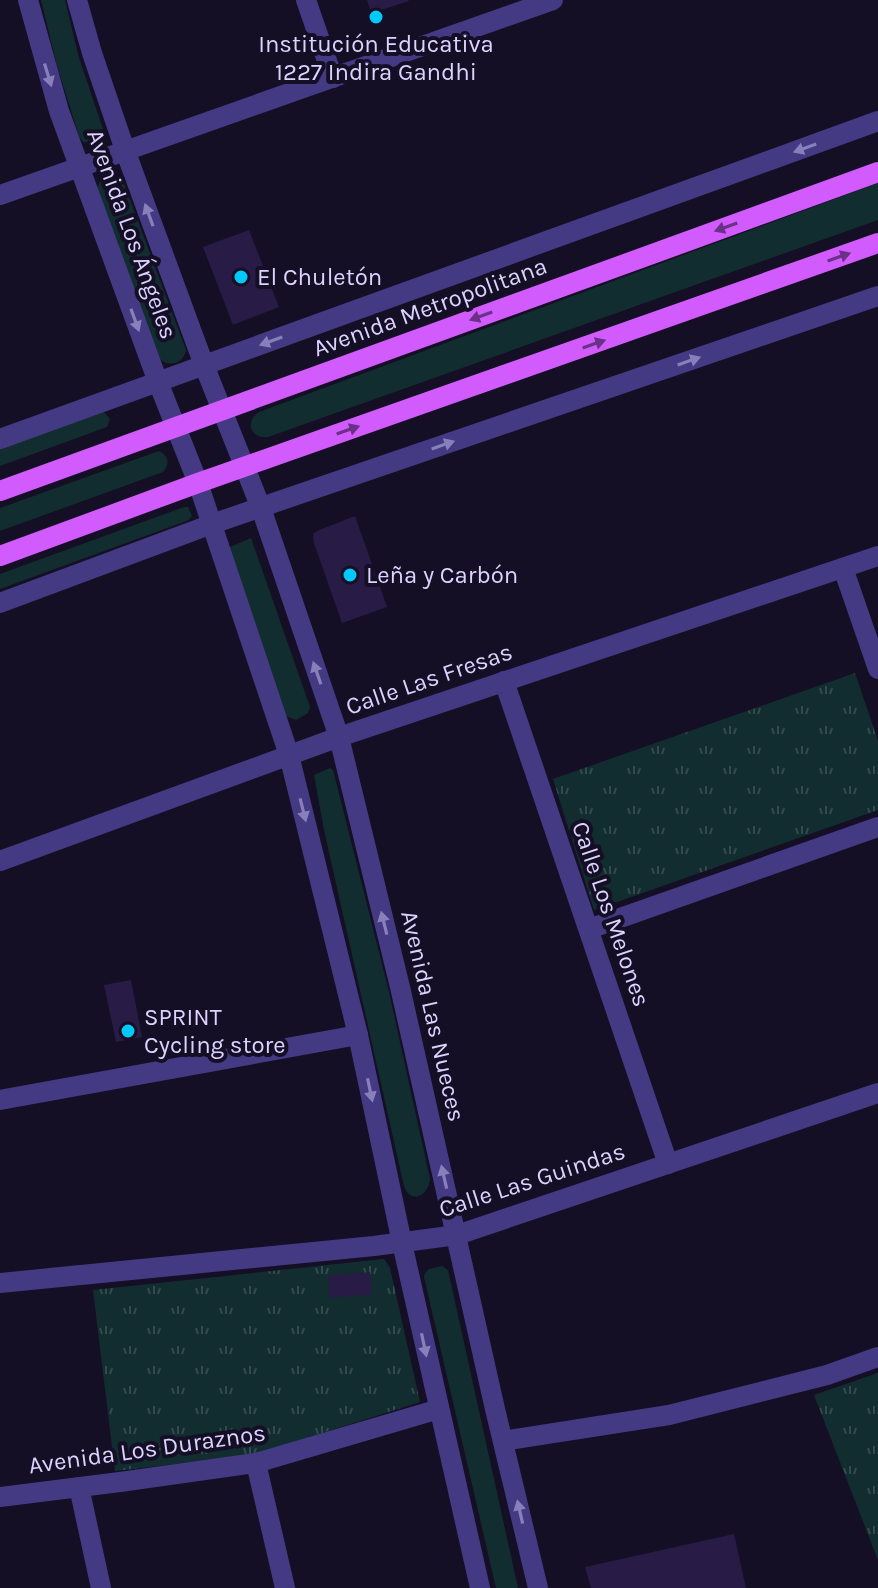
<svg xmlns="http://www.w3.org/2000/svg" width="878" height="1588" viewBox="0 0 878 1588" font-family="Karla,sans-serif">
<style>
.grass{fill:#122d2f}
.park{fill:url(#park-tufts)}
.building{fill:#281b46}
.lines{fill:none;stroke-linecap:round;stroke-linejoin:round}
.minor{stroke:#443a83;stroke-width:20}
.tertiary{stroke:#443a83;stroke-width:20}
.primary{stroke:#d15bfd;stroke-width:20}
.oneway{fill:#887fbb}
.oneway2{fill:#6a3186}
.poi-dot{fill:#02c9fb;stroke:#150f25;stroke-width:3}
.labels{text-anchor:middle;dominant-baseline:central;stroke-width:8;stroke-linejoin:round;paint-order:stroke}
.poi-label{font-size:24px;fill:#dcd3ff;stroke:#150f25;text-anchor:start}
.street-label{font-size:24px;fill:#dcd3ff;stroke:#150f25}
</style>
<defs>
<pattern id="park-tufts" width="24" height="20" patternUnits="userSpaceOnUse" patternTransform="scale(2)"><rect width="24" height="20" fill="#122d2f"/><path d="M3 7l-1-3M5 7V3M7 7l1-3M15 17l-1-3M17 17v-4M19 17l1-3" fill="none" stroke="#344b4e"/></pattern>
</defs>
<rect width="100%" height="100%" fill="#150f25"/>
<g class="grass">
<path d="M41,0h24l14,58 24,71c-1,13 -9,15 -20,13l-4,-6 -22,-70z"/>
<path d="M112,175l7,1 4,5 63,169c-2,13 -17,18 -26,9l-62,-169c0,-11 5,-12 14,-15z"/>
<path d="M878,183v37l-610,217c-17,2 -24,-15 -9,-25z"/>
<path d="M104,412l6,7 -3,8 -107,39v-18z"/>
<path d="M159,451c10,5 11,13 4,21l-163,59v-23z"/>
<path d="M184,507h4l4,9 -3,4 -189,69v-15z"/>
<path d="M251,538l59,169 -2,6 -12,7 -10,-4 -58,-168z"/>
<path d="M330,768l3,2 56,222 41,187c-2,17 -19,26 -26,7l-80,-356 -10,-55z"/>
<path d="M442,1266l6,4 70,318h-22l-72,-311 1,-4 4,-4z"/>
</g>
<g class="park">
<path d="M855,673l23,68v69l-284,100 -41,-131z"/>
<path d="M384,1259l6,9 30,134 -167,53 -138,16 -22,-181z"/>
<path d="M878,1373v187l-64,-165z"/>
</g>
<g class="building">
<path d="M367,0h41l1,1 -38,12z"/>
<path d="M249,230l30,77 -46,18 -30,-78z"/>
<path d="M355,516l32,91 -45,16 -28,-80 -1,-9 4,-3z"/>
<path d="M131,980l11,57 -26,5 -12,-57z"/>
<path d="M370,1272l2,22 -42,4 -2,-22z"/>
<path d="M734,1534l12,54h-155l-6,-21z"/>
</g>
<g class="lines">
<g class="minor">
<path d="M306,0l27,78"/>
<path d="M0,195l553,-195"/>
<path d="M843,568l35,101"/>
<path d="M504,681l164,483"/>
<path d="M0,861l339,-124 539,-181"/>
<path d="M589,929l289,-102"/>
<path d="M0,1100l358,-65"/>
<path d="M0,1283l374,-37 83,-11 421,-142"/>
<path d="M503,1441l166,-26 158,-40 51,-18"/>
<path d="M256,1463l29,125"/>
<path d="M79,1487l22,101"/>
<path d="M0,1497l120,-15 136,-19 183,-54"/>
</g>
<g class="tertiary">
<path d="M28,0l31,111 99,271 40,101 91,272 69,280 44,208 78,345"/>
<path d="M77,0l15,53 33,97 79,215 57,143 78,229 61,250 95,422 43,179"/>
<path d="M0,439l878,-318"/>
<path d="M0,603l212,-79 666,-228"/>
</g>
<g class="primary">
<path d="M0,491l878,-319"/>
<path d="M0,556l198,-73 680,-240"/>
</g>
</g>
<defs><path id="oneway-solid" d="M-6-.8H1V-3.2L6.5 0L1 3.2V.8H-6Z" transform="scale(2)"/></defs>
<g class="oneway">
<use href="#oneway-solid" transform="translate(48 75) rotate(73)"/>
<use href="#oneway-solid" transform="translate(805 148) rotate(160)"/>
<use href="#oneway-solid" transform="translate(149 215) rotate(-110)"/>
<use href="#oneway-solid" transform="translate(135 320) rotate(70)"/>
<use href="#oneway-solid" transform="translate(271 341) rotate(160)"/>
<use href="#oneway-solid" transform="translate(689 361) rotate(-19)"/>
<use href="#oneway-solid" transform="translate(443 445) rotate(-19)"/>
<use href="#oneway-solid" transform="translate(317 673) rotate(-109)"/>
<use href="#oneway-solid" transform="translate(303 810) rotate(76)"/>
<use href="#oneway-solid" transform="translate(384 923) rotate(-104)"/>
<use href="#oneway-solid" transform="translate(370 1090) rotate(78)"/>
<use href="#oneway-solid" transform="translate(444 1177) rotate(-103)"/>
<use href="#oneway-solid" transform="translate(424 1345) rotate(78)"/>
<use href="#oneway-solid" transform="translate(520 1512) rotate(-103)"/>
</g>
<g class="oneway2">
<use href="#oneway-solid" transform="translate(726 227) rotate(160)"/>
<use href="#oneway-solid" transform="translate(839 257) rotate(-19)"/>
<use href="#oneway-solid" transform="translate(481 316) rotate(160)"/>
<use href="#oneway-solid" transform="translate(594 344) rotate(-19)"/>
<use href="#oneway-solid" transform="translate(348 430) rotate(-19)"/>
</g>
<g class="poi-dot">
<circle cx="376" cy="17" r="8"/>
<circle cx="241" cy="277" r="8"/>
<circle cx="350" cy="575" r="8"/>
<circle cx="128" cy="1031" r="8"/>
</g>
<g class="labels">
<g class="poi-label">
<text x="376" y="44" text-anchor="middle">Institución Educativa<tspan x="376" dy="28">1227 Indira Gandhi</tspan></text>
<text x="257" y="277">El Chuletón</text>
<text x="366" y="575">Leña y Carbón</text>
<text x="144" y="1017">SPRINT<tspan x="144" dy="28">Cycling store</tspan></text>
</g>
<g class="street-label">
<text transform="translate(132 234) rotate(70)">Avenida Los Ángeles</text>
<text transform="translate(430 307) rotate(-20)">Avenida Metropolitana</text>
<text transform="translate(429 679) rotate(-19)">Calle Las Fresas</text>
<text transform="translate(611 914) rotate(71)">Calle Los Melones</text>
<text transform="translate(433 1016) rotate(77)">Avenida Las Nueces</text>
<text transform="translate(532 1180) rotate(-18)">Calle Las Guindas</text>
<text transform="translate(147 1449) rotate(-8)">Avenida Los Duraznos</text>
</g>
</g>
</svg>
